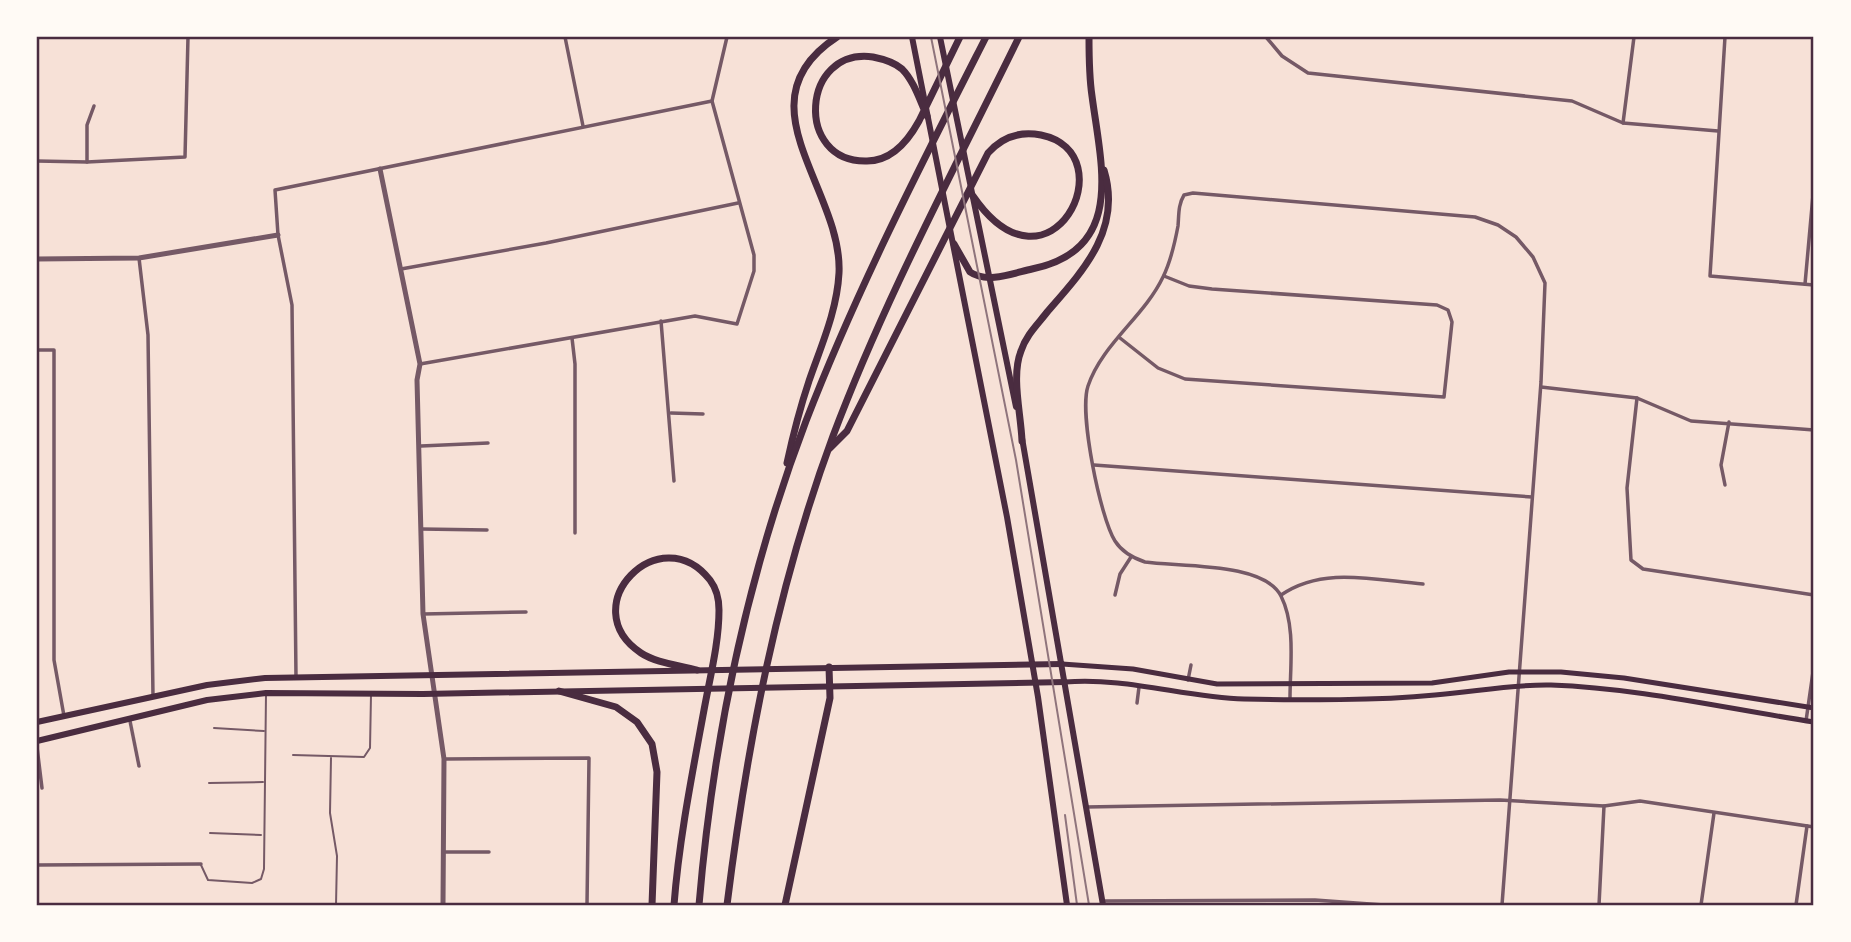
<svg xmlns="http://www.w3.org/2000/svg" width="1851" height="942" viewBox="0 0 1851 942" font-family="Inter,sans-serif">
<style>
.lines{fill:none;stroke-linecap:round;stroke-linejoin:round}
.service{stroke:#755966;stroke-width:2}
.minor{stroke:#755966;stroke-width:3.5}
.tertiary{stroke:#755966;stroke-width:5}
.secondary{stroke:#4a2c40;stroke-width:5}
.primary{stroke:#4a2c40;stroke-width:6}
.motorway{stroke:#4a2c40;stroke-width:7}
.tram{stroke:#8f747c;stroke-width:2}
.neatline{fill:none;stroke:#4a2c40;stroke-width:2.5}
</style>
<rect width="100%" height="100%" fill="#f7e1d7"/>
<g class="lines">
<g class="service">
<path d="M214,728l50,3"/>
<path d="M293,755l71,2 6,-9 1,-53"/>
<path d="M331,758l-1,55 7,43 -1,49"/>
<path d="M209,783l54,-1"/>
<path d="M210,833l51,2"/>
<path d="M201,865l7,15 44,3 9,-4 3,-10 2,-175"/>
</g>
<g class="minor">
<path d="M565,37l18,89"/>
<path d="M1266,37l16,19 26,17 264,28 51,22 95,8"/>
<path d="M1725,37l-15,239 104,9"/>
<path d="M1623,123l11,-86"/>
<path d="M37,161l50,1 98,-5 3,-120"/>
<path d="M87,162v-37l7,-19"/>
<path d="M139,258l9,77 5,361"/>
<path d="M401,269l145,-26 192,-40"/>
<path d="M1805,284l9,-100"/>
<path d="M661,321l13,160"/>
<path d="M572,338l3,26v169"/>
<path d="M1120,338l38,30 27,11 259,18 8,-75 -4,-12 -11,-5 -225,-16 -23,-3 -25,-10"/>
<path d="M37,350h17v310l10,56"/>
<path d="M420,364l275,-48 42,8 17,-53v-16l-42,-154 15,-64"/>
<path d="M1541,387l96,11 54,23 123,9"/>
<path d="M1637,398l-10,90 4,72 12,9 171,26"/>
<path d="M671,413l32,1"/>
<path d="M421,446l67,-3"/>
<path d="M1094,465l438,32"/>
<path d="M1725,485l-4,-20 8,-43"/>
<path d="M421,529l66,1"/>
<path d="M1115,595l5,-21 11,-17"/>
<path d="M1281,595c42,-29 93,-15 142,-11"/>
<path d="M423,614l103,-2"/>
<path d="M296,677l-4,-372 -14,-70 -3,-45 437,-89"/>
<path d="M1188,680l3,-15"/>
<path d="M1290,698c0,-32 6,-72 -9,-102 -17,-34 -102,-29 -136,-34 -12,-4 -23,-10 -30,-21 -15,-24 -36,-128 -27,-155 14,-42 56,-69 75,-109 7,-14 12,-35 15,-51 1,-11 0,-21 6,-31l9,-2 282,24 23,8 18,12 17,20 12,26 -4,99 -39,523"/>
<path d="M1137,703l2,-16"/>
<path d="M130,721l9,45"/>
<path d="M1806,721l8,-56"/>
<path d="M37,747l5,41"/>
<path d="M445,759l144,-1 -2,147"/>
<path d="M1086,807l414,-7 104,6 36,-5 174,26"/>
<path d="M444,852h45"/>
<path d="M37,865l164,-1"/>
<path d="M1104,901l211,-1 69,5"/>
<path d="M1599,905l5,-99"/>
<path d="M1701,905l13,-92"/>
<path d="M1796,905l11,-79"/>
</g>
<g class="tertiary">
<path d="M380,169l40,195 -3,16 6,234 21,145 -1,146"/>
<path d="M37,259l102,-1 139,-23"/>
</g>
<g class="secondary">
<path d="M1062,664l71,5 84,15 215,-1 77,-11h52l63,6 190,30"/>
<path d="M1065,682c61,-5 119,15 179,17 62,1 130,2 191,-4 39,-3 77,-11 116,-10 88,3 177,24 263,37"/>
</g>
<g class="primary">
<path d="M912,37l95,480 31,180 29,208"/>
<path d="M940,37l76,370"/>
<path d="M1022,438l81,467"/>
<path d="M37,722l170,-37 58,-7 797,-14"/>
<path d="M37,741l170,-41 59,-7 157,1 642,-12"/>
</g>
<g class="motorway">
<path d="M927,116c-7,-15 -13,-35 -25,-47 -8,-7 -19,-10 -29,-12 -72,-10 -79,106 -6,104 25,0 41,-20 52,-40l39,-80 2,-4"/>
<path d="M954,244l16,28c17,12 44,1 62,-3 94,-19 69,-104 60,-173 -3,-20 -3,-39 -3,-59"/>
<path d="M1022,441c-1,-27 -11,-65 -1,-90 5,-16 17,-27 27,-40 36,-41 74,-82 56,-141"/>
<path d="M830,448l17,-17 141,-278c14,-16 32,-22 53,-18 87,18 9,173 -68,61"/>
<path d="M787,463c6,-28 13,-55 22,-82 12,-35 28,-70 30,-108 4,-84 -102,-171 -2,-236"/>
<path d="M559,691l57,16 21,15 15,22 5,28 -5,133"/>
<path d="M674,905c5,-65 18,-130 30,-195 6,-33 15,-67 15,-100 0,-11 -3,-22 -9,-30 -50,-64 -138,27 -69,73 15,10 38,12 56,17"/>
<path d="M699,905c14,-165 48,-329 107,-484 51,-132 116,-258 180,-384"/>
<path d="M727,905c20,-160 50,-318 106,-469 52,-138 122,-268 186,-399"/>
<path d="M785,905l45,-207 -1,-31"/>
</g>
<g class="tram">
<path d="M931,37l85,423 73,445"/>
<path d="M1065,815l12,90"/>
</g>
</g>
<rect width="1851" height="942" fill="none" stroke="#fffaf5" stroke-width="77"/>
<rect x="38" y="38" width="1774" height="866" class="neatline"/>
</svg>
